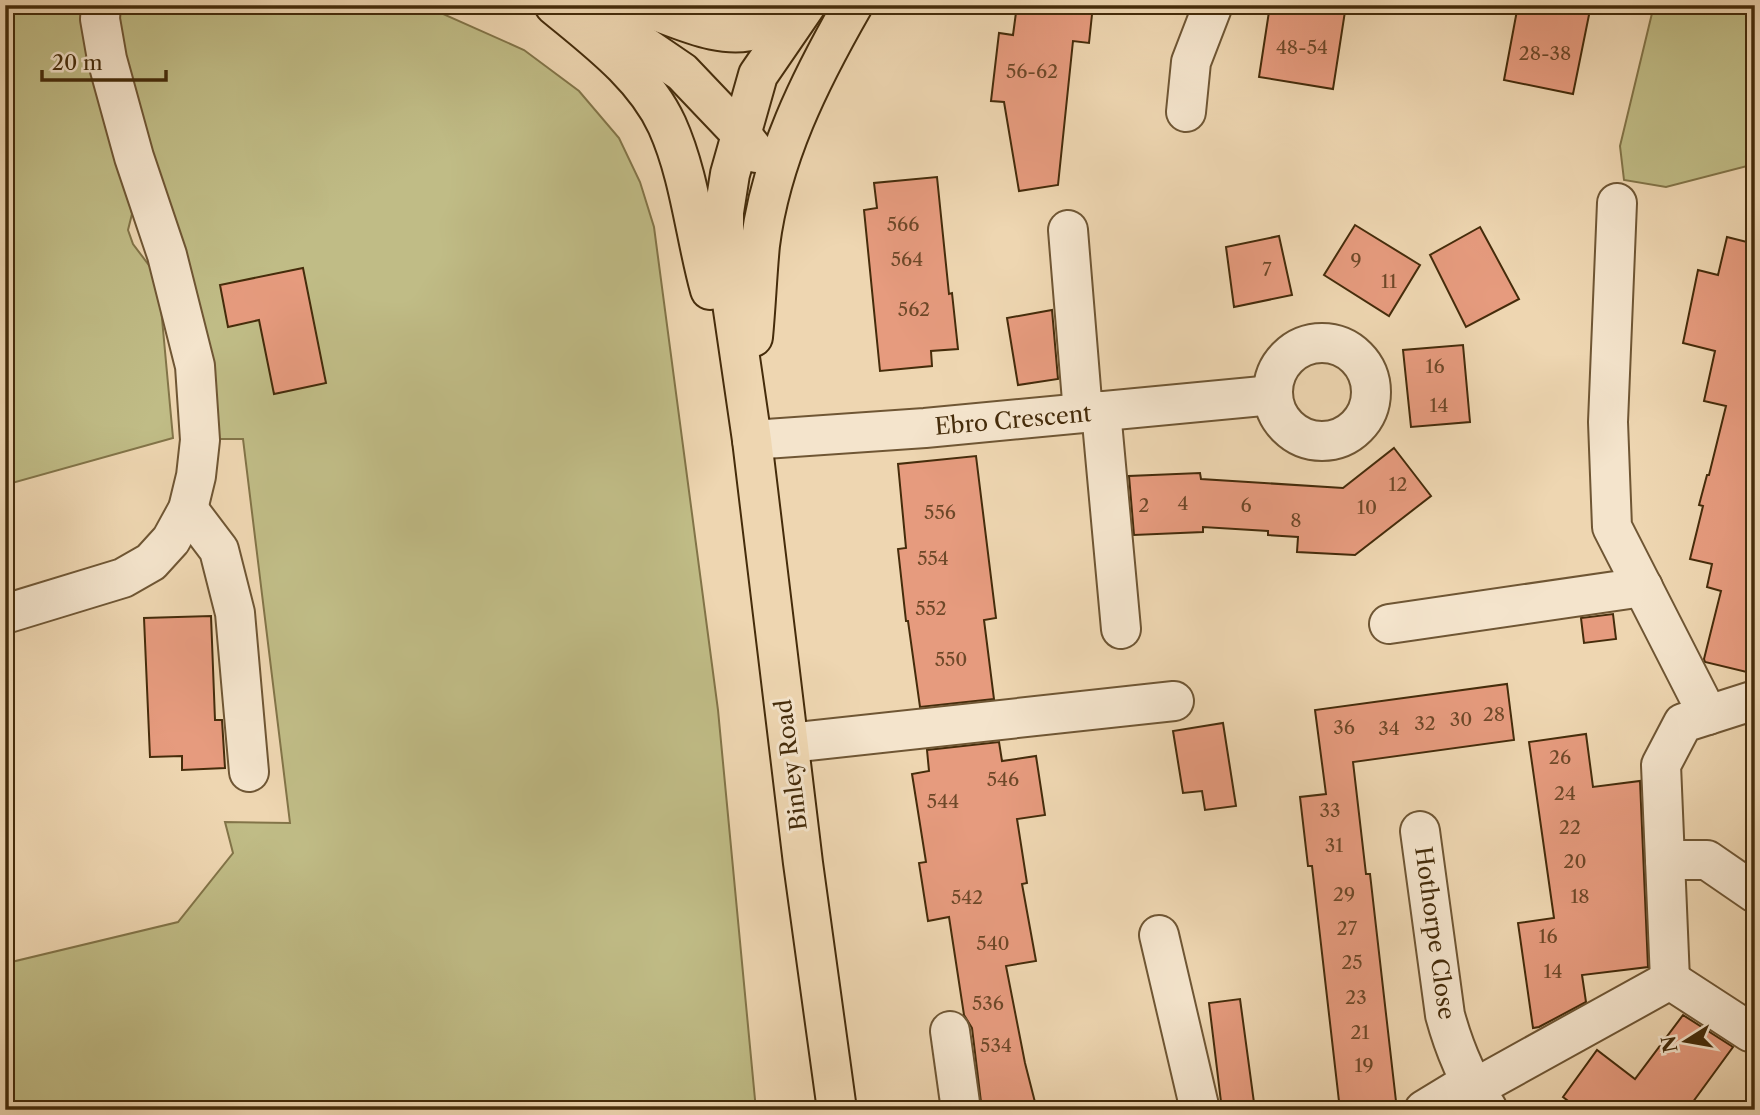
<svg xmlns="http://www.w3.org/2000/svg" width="1760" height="1115" viewBox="0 0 1760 1115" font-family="'Libre Caslon Text',serif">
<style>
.green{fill:#c0bc86;stroke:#827448;stroke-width:2}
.building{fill:#e69b7e;stroke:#452c0b;stroke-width:2}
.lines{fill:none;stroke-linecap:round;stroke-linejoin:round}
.minor-casing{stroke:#6f5634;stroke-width:42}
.major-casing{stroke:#452c0b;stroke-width:42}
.minor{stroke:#f4e4cc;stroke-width:38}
.major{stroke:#eed6b1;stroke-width:38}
.labels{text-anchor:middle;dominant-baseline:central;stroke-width:6;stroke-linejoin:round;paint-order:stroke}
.number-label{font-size:19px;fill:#6d4828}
.street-label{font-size:23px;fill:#452c0b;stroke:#f4e4cc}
</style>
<rect width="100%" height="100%" fill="#eed6b1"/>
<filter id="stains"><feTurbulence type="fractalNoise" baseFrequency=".00286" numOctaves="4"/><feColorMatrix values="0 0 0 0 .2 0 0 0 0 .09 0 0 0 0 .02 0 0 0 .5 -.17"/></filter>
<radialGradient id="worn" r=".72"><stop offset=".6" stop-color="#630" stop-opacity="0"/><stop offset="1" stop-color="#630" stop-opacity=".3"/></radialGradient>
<g class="green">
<path d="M5,5h81l43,188 3,21 -4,16 5,14 21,28 6,25 13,141 -168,47z"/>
<path d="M113,5h310l101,45 55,41 40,47 21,44 14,45 64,483 38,400h-751v-150l2,3 171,-41 55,-69 -8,-31 65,1 -47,-384h-24l-63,-267z"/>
<path d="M1654,5h101v159l-89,23 -42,-7 -4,-34z"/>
</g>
<g class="building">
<path d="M1017,5h76l-4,38 -16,-2 -15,144 -39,6 -15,-89 -13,-1 8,-68 14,2z"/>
<path d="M1270,5h76l-13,84 -74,-12z"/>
<path d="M1518,5h73l-18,89 -69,-14z"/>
<path d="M937,177l12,117 3,-1 6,56 -27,2 1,15 -52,5 -16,-161 13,-2 -3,-25z"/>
<path d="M1355,225l65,40 -31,51 -65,-41z"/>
<path d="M1480,227l39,72 -53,28 -36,-72z"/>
<path d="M1279,236l13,59 -58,12 -8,-60z"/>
<path d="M1727,237l28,7v430l-50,-12 -1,-3 17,-68 -14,-4 5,-23 -22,-5 13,-53 -4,-1 8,-30h2l17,-69 -22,-5 11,-50 -32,-8 15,-73 20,5z"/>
<path d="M303,268l23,115 -52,11 -15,-74 -31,7 -8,-42z"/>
<path d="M1052,310l6,69 -40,6 -11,-67z"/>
<path d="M1463,345l7,77 -59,5 -8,-77z"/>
<path d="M1394,448l37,48 -76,59 -58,-3 1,-15 -30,-2v-4l-65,-4v5l-69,3 -5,-59 71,-3 1,6 142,9z"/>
<path d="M976,456l20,162 -12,2 10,79 -74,8 -12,-86h-2l-8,-72 8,-1 -8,-84z"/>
<path d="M1613,614l3,25 -32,4 -3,-25z"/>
<path d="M211,616l4,104h7l3,48 -43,2v-14l-32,1 -6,-139z"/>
<path d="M1507,684l7,56 -161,22 13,112h4l27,236h-57l-28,-244h-4l-8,-69 26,-3 -11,-84z"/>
<path d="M1223,723l13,83 -31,4 -3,-19 -19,2 -10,-62z"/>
<path d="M1586,734l7,53 47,-6 8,186 -66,8 4,27 -47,25 -6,1 -15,-105 36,-5 -25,-176z"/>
<path d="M999,742l3,19 34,-5 9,59 -28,4 10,64 -5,1 14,77 -30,5 19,97 12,47h-55l-10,-82 -8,-13 -15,-98 -21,4 -9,-58 7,-1 -14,-88 17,-3 -2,-21z"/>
<path d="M1240,999l15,111h-33l-13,-107z"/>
<path d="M1683,1015l50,32 -46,63h-107l-17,-13 34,-47 38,29z"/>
</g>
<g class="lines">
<defs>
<g id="minor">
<path d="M1186,112l5,-50 22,-57"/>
<path d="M1617,203l-9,219 4,105 96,188"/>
<path d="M1068,230l15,183"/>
<circle cx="1322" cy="392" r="49"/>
<path d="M1101,411l20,218"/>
<path d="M752,440l173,-12 348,-33"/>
<path d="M188,509l31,41 16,63 14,159"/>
<path d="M5,614l118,-36 28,-16 20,-22 17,-31 8,-33 4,-36 -5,-74 -28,-111 -33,-98 -27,-98 -7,-40 1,-14"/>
<path d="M1389,624l254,-37"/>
<path d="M789,743l385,-42"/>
<path d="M1420,831l25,184c9,33 22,65 42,93"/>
<path d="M1665,860h42l48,33"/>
<path d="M1159,935l41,175"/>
<path d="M1670,980l-9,-215 22,-42 72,-23"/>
<path d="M950,1031l11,79"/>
<path d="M1475,1088l195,-108 80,52"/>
<path d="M1424,1110l46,-28"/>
</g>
<g id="major">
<path d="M554,5c41,34 90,70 113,120 23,51 28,111 43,165"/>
<path d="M640,5c36,12 84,38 120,23 13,-6 26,-15 37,-23"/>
<path d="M806,5l-48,70 -28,99 -6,38v36l28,192 51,423 34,247"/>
<path d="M594,12l88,60 60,63 14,18"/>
<path d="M753,337c3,-31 4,-61 7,-92 11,-87 50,-165 93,-240"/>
</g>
</defs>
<use href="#minor" class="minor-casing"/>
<use href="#major" class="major-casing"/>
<use href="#minor" class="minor"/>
<use href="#major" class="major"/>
</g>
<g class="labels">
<g class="number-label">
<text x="1302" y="47">48-54</text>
<text x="1545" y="53">28-38</text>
<text x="1032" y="71">56-62</text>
<text x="903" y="224">566</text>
<text x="907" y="259">564</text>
<text x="1356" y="260">9</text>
<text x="1267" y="269">7</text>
<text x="1389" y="281">11</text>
<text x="914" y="309">562</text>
<text x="1435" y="366">16</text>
<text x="1439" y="405">14</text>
<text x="1398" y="484">12</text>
<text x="1183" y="503">4</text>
<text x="1144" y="505">2</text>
<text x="1246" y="505">6</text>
<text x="1367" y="507">10</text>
<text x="940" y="512">556</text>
<text x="1296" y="520">8</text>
<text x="933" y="558">554</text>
<text x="931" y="608">552</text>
<text x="951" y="659">550</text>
<text x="1494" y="714">28</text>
<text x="1461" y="719">30</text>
<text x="1425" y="723">32</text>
<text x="1344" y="727">36</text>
<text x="1389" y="728">34</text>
<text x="1560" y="757">26</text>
<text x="1003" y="779">546</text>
<text x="1565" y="793">24</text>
<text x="943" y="801">544</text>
<text x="1330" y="810">33</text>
<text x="1570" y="827">22</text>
<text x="1334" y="845">31</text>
<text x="1575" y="861">20</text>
<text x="1344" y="894">29</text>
<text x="1580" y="896">18</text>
<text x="967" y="897">542</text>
<text x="1347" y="928">27</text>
<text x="1548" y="936">16</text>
<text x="993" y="943">540</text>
<text x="1352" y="962">25</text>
<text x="1553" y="971">14</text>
<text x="1356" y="997">23</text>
<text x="988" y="1003">536</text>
<text x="1360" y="1032">21</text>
<text x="996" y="1045">534</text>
<text x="1364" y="1065">19</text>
</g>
<g class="street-label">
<text transform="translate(1013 420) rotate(-5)">Ebro Crescent</text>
<text transform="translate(791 765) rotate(-97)">Binley Road</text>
<text transform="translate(1435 933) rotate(82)">Hothorpe Close</text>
</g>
</g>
<rect width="1760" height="1115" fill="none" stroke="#eed6b1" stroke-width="28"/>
<rect x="7" y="7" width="1746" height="1101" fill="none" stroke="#452c0b" stroke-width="3.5"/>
<rect x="14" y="14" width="1732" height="1087" fill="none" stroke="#452c0b" stroke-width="2"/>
<g transform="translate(1686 1041) rotate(259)" stroke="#f4e4cc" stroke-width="5" paint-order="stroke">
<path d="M0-5L12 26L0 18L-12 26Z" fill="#452c0b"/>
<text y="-10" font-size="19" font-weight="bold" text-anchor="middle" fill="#452c0b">N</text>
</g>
<path d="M42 70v10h124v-10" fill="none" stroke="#452c0b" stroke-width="3.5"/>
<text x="52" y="70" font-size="21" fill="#452c0b" stroke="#f4e4cc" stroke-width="5" paint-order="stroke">20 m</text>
<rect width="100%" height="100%" filter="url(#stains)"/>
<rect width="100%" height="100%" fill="url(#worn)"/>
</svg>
